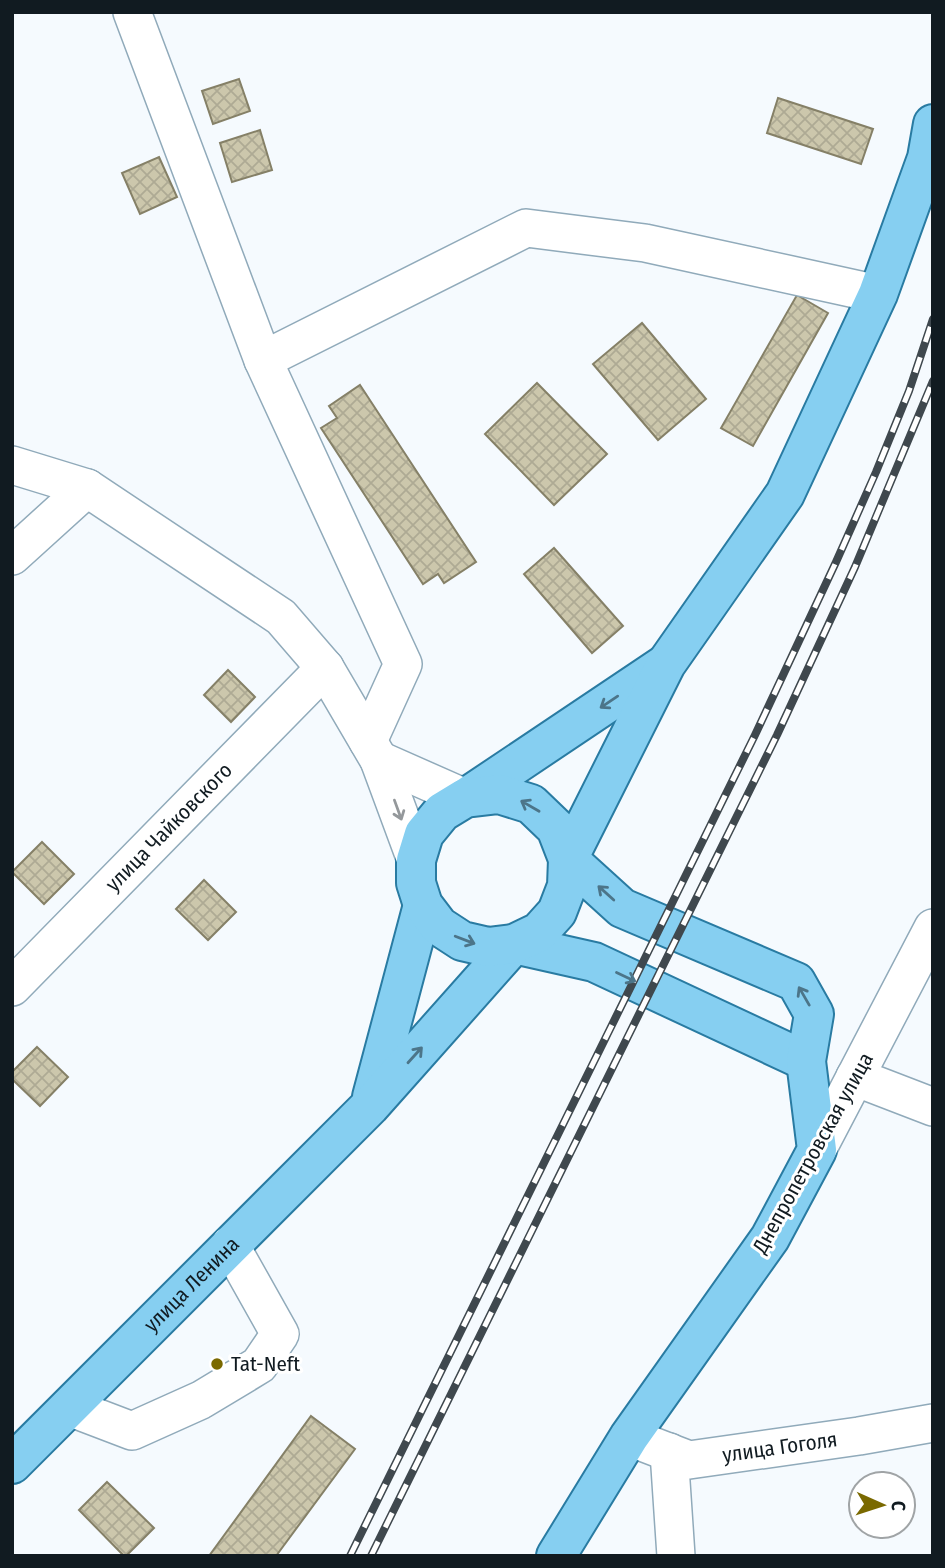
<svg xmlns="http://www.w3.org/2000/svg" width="945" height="1568" viewBox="0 0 945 1568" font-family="'Fira Sans Condensed',sans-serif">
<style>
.building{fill:url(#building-cross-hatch);stroke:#858067;stroke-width:2}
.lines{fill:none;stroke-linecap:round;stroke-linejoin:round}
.minor-casing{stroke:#90aaba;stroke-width:40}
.major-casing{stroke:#297ba2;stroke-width:42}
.minor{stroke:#fff;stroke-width:37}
.major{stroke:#86cff1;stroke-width:38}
.rail-casing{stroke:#3f484e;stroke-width:8}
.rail{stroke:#fff;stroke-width:5;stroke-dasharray:16;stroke-linecap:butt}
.oneway{stroke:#4c7589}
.oneway2{stroke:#94989b}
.poi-dot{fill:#7a6900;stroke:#fff;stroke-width:2.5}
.labels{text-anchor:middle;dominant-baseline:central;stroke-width:6;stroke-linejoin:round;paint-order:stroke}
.street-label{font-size:21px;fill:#111b21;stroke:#fff}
.poi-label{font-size:21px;fill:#111b21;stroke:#fff;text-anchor:start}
</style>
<defs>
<pattern id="building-cross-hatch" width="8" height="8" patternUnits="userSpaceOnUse" patternTransform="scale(1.75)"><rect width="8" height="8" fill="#ccc7ac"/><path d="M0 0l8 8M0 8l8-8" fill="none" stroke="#aeaa94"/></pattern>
</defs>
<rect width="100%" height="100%" fill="#f5fafe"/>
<g class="building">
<path d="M239,79l11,32 -37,13 -11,-33z"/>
<path d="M778,98l95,31 -12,35 -94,-31z"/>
<path d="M260,130l12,40 -40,12 -12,-39z"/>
<path d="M159,157l18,40 -37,17 -18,-41z"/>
<path d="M797,295l31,18 -75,133 -32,-18z"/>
<path d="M642,323l64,76 -48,41 -65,-76z"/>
<path d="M537,383l70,71 -53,51 -69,-71z"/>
<path d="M360,385l116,177 -32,21 -6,-9 -15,10 -102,-156 16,-10 -8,-12z"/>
<path d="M554,548l69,78 -31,27 -68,-79z"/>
<path d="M228,670l27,27 -24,25 -27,-27z"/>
<path d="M42,842l32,32 -30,30 -32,-32z"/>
<path d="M204,880l32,32 -28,28 -32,-31z"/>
<path d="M37,1047l31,30 -28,29 -28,-27v-7z"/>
<path d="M311,1416l44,33 -79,107h-67z"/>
<path d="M107,1482l47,46 -28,28h-2l-45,-46z"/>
</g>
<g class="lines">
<defs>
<g id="minor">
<path d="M132,12l131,348 140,304 -35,77"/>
<path d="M263,360l263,-132 119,15 233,51"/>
<path d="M12,465l75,23 194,129 44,51 54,92 37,100"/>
<path d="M12,556l75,-68"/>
<path d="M379,760l86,38"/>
<path id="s1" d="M12,987l313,-319"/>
<path d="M855,1077l78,30"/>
<path d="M817,1150l116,-222"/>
<path d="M69,1407l63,24 69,-31 58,-35 21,-31 -50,-89"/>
<path id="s2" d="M629,1437l60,23 170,-24 74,-13"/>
<path d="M669,1452l7,104"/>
</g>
<g id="major">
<path d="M467,797l197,-132"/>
<path d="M372,1097l51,-192"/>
<path id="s3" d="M12,1464l358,-358 144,-162 80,18 212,99"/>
<path d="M556,1556l73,-119 141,-199 47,-88 -11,-89 8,-47 -18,-32 -174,-74 -54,-49 -12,-31 -25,-24 -32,-10 -34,4 -23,14 -18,22 -8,26v23l7,22 16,21 23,15 26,6 26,-3 25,-12 18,-20 10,-26 1,-27 98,-195 119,-170 93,-200 49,-136 6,-34"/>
</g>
</defs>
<use href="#minor" class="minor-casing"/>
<use href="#major" class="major-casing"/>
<use href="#minor" class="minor"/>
<use href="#major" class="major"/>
<defs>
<g id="rail">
<path d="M350,1556l405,-821 81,-173 40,-90 33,-81 24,-72"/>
<path d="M371,1556l406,-821 78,-168 78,-186"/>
</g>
</defs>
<use href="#rail" class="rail-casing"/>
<use href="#rail" class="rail"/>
</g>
<defs><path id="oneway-shaft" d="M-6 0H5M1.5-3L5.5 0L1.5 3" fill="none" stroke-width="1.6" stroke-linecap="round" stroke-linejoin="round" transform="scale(1.75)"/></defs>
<g class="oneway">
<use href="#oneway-shaft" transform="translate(609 702) rotate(146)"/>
<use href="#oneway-shaft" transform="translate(530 806) rotate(-150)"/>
<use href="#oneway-shaft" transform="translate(606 893) rotate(-138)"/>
<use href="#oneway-shaft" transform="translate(465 940) rotate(21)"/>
<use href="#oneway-shaft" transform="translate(626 977) rotate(25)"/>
<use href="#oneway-shaft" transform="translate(804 996) rotate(-120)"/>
<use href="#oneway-shaft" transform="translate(415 1055) rotate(-48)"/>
</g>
<use class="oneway2" href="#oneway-shaft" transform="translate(398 810) rotate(70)"/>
<circle class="poi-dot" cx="217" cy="1364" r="7"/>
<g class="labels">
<g class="street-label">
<text stroke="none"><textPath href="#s1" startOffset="224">улица Чайковского</textPath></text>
<text transform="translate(813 1153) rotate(-61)">Днепропетровская улица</text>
<text stroke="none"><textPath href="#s3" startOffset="254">улица Ленина</textPath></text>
<text stroke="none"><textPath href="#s2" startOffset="156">улица Гоголя</textPath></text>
</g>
<g class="poi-label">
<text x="231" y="1364">Tat-Neft</text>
</g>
</g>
<rect width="945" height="1568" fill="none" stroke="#111b21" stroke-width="28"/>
<g transform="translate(882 1505) rotate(93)"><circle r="33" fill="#ffffff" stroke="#a0a4a6" stroke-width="2"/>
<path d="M0-5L12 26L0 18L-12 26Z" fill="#7a6900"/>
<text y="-10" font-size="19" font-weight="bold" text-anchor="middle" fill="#111b21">С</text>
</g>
</svg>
